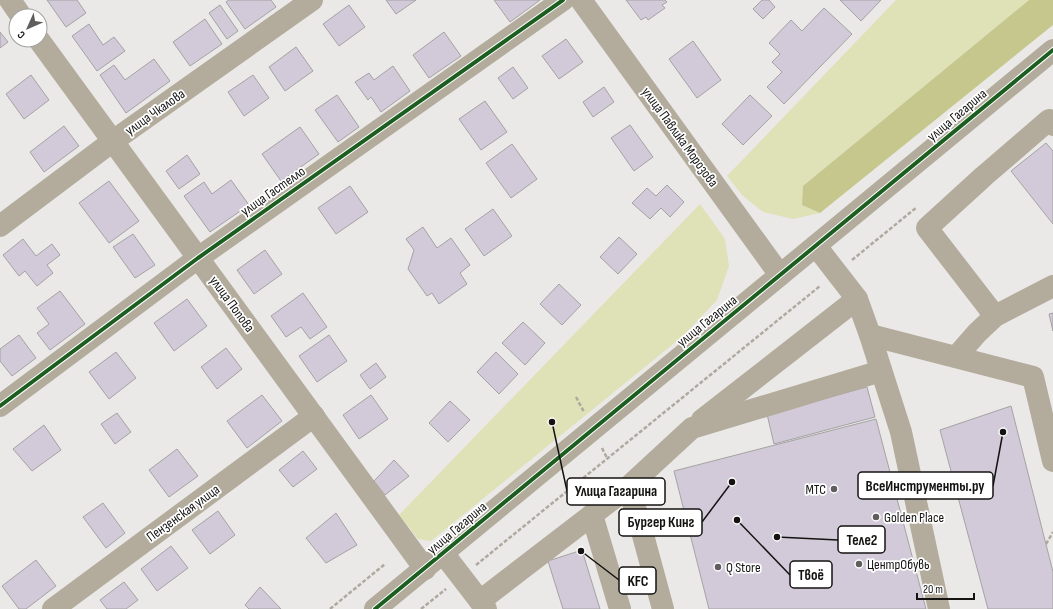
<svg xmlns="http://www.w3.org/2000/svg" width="1053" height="609" viewBox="0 0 1053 609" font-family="'Sofia Sans Condensed',sans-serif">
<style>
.green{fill:#dfe1b7}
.forest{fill:#c5c78c}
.building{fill:#d2c9d9;stroke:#a4a3a3}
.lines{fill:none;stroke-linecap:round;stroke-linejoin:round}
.path{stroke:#afa9a0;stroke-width:2.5;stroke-dasharray:4 2;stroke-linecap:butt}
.minor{stroke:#b3ac9c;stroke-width:22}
.cycleway-casing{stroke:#fff;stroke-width:6}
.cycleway{stroke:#1b5e20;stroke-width:4}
.poi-dot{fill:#5f5e5d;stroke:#fff;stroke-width:1.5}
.labels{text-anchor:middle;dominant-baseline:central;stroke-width:3.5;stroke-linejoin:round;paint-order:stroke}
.street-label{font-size:14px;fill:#141312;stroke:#fff}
.poi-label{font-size:14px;fill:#141312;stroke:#fff;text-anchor:start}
.leader{fill:none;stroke:#141312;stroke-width:1.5}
.callout-dot{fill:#141312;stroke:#fff;stroke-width:1.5}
.callout{fill:#fff;stroke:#141312;stroke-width:1.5}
.callout-label{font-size:15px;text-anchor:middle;font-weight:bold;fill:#141312}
</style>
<rect width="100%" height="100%" fill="#ebe9e7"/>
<g class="green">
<path d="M896,0h133l-226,186 -1,19 18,8 -27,6 -30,-7 -20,-16 -16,-20z"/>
<path d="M700,204l25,35 4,27 -12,34 -34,36 -252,205 -13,-2 -19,-24z"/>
</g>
<path class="forest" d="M1029,0h24v25l-233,188 -18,-8 1,-19z"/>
<g class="building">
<path d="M47,0h30l9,13 -20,14z"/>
<path d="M229,0h42l5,7 -31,22 -19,-27z"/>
<path d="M386,0h30l-20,14z"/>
<path d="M494,0h46l-30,22z"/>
<path d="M626,0h39l2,2 -5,3 3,3 -17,12 -2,-3 -5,3z"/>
<path d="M762,0h7l6,7 -12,12 -10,-10z"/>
<path d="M840,0h41l-20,21z"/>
<path d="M220,5l18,26 -11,8 -18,-26z"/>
<path d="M349,5l16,22 -26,19 -16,-22z"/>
<path d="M824,8l28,26 -68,70 -17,-17 15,-15 -10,-10 8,-8 -11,-11 22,-23 11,11z"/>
<path d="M205,19l17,25 -32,22 -17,-24z"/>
<path d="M89,24l14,21 11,-8 11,14 -28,20 -25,-35z"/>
<path d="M0,32l8,10 -8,6z"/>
<path d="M444,32l17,24 -32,22 -16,-23z"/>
<path d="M566,39l17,23 -24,17 -17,-23z"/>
<path d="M693,41l28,39 -24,18 -28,-39z"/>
<path d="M296,47l17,24 -28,20 -16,-24z"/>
<path d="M154,59l16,22 -44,32 -26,-38 14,-10 11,15z"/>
<path d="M393,66l17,25 -29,21 -10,-15 -3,3 -13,-18 14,-9 5,7z"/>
<path d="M513,67l15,21 -15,11 -15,-21z"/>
<path d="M31,75l18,25 -25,19 -18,-25z"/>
<path d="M253,75l16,23 -25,18 -16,-24z"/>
<path d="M604,87l10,15 -21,15 -10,-15z"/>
<path d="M337,95l22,32 -21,15 -23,-32z"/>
<path d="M750,95l22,21 -29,29 -21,-21z"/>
<path d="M485,101l22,31 -26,18 -22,-31z"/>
<path d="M630,125l23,32 -19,14 -23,-33z"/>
<path d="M64,126l15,20 -35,26 -14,-20z"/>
<path d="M300,127l19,27 -38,27 -19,-27z"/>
<path d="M1046,143l7,8v73l-42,-53z"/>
<path d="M512,144l25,35 -26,19 -25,-35z"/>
<path d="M187,155l13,19 -21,15 -13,-18z"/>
<path d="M231,180l18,25 -39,27 -26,-36 20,-14 8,12z"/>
<path d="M109,181l30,40 -30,22 -30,-40z"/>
<path d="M667,185l17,17 -14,15 -9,-9 -11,11 -18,-16 15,-15 9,8z"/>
<path d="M350,186l18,26 -32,22 -18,-26z"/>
<path d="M493,209l19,27 -28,20 -19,-27z"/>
<path d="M423,227l14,21 14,-10 19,27 -10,8 7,11 -28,20 -7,-11 -5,3 -19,-27 6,-19 -8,-11z"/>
<path d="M133,234l22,31 -20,13 -22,-31z"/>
<path d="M619,237l18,17 -19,20 -18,-17z"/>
<path d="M23,239l13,17 16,-12 8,11 -13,10 6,8 -16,13 -12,-15 -6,5 -16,-21z"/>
<path d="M265,250l17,24 -28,20 -17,-24z"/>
<path d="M559,284l22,21 -19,20 -22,-21z"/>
<path d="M60,291l25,33 -35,26 -13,-17 12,-9 -12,-16z"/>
<path d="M303,293l24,34 -17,12 -9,-12 -15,10 -15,-21z"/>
<path d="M187,299l20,27 -33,25 -20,-28z"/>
<path d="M1053,313v18l-4,-17z"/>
<path d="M523,322l22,21 -20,22 -23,-22z"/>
<path d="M19,335l17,23 -24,18 -12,-15v-12z"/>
<path d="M329,335l18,26 -30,21 -18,-26z"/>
<path d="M226,348l16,21 -25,20 -16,-22z"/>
<path d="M116,352l20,26 -27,21 -20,-27z"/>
<path d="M496,352l22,22 -19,20 -22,-22z"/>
<path d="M376,363l10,14 -16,12 -10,-14z"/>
<path d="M867,387l8,30 -101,27 -7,-30z"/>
<path d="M262,395l20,26 -35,27 -20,-27z"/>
<path d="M371,395l17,24 -29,20 -16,-24z"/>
<path d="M450,401l20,19 -22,22 -19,-19z"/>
<path d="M1011,406l42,166v37h-65l-48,-179z"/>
<path d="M117,413l14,19 -16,12 -14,-20z"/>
<path d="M876,419l50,190h-217l-35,-138z"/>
<path d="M44,425l17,25 -29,21 -19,-22z"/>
<path d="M177,449l21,27 -29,21 -20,-27z"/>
<path d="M303,451l14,18 -24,18 -14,-17z"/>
<path d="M394,460l15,16 -24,19 -11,-14z"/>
<path d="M103,503l22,30 -19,15 -23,-31z"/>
<path d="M218,511l17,24 -25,19 -18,-24z"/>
<path d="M336,513l21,32 -31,18 -20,-25z"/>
<path d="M171,546l17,22 -31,23 -16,-22z"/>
<path d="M582,550l18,59h-37l-15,-48z"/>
<path d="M36,560l20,26 -30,23h-7l-17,-23z"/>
<path d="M124,582l14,18 -12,9h-19l-7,-9z"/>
<path d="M260,587l21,22h-32l-4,-4z"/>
</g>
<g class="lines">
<g class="path">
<path d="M852,260l65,-53"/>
<path d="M576,397l8,15"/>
<path d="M602,448l5,10"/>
<path d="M1046,544l7,-12"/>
<path d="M476,565l344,-279"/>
<path d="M330,609l55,-45"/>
<path d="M421,609l25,-20"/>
</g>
<g class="minor">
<path d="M10,0l11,16"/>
<path d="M581,0l199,275"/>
<path d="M39,40l386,529"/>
<path d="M0,226l113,-85 199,-141"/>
<path d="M816,246l41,53 13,36 31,97 38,177"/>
<path d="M995,316l-68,-88 57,-52 65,-56 4,5"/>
<path d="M870,335l163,42 20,84"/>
<path d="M956,357l21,-24 18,-17 58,-30"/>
<path d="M0,406l198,-148 365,-258"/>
<path d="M702,420l155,-121"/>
<path d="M627,488l10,25 26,96"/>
<path d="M592,515l28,94"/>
<path d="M443,553l43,56"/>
<path d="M480,601l147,-113 65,-60 189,-57"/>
<path d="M53,609l261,-193"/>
<path d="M375,609l678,-559"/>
</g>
<defs>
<g id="cycleway">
<path d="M0,406l198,-148 365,-258"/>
<path d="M375,609l678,-559"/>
</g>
</defs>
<use href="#cycleway" class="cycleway-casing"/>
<use href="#cycleway" class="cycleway"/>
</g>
<g class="poi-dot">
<circle cx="834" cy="489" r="4"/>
<circle cx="876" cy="517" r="4"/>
<circle cx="859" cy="564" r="4"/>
<circle cx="718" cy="567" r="4"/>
</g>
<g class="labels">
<g class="street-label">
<text transform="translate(155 112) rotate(-35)">улица Чкалова</text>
<text transform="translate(957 115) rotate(-40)">улица Гагарина</text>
<text transform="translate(680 137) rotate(54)">улица Павлика Морозова</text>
<text transform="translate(273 191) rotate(-35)">улица Гастелло</text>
<text transform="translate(232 304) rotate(54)">улица Попова</text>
<text transform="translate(707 321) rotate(-39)">улица Гагарина</text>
<text transform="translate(183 513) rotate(-36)">Пензенская улица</text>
<text transform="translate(457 528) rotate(-40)">улица Гагарина</text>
</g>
<g class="poi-label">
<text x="826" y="489" text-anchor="end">МТС</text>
<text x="884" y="517">Golden Place</text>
<text x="867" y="564">ЦентрОбувь</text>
<text x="726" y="567">Q Store</text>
</g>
</g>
<path class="leader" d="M1003 432L993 486M552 422L567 491M732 482L702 522M777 537L838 540M737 520L790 575M581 551L619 580"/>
<g class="callout-dot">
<circle cx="1003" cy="432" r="4"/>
<circle cx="552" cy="422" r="4"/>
<circle cx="732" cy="482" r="4"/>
<circle cx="777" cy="537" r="4"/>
<circle cx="737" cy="520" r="4"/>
<circle cx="581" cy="551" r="4"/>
</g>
<g class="callout">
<rect x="858" y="472" width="135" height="27" rx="4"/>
<rect x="567" y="478" width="98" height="27" rx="4"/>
<rect x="619" y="509" width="83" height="27" rx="4"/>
<rect x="838" y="526" width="47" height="27" rx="4"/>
<rect x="790" y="561" width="42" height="27" rx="4"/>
<rect x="619" y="567" width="37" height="27" rx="4"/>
</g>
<g class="callout-label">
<text x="925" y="491">ВсеИнструменты.ру</text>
<text x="616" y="496">Улица Гагарина</text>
<text x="661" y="527">Бургер Кинг</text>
<text x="862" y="545">Теле2</text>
<text x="811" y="580">Твоё</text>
<text x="638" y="586">KFC</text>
</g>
<g transform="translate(28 28) rotate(225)"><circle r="19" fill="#ffffff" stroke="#a1a1a0"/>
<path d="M0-3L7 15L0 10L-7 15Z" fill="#5f5e5d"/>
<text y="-6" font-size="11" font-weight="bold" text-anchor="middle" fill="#141312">С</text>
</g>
<path d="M917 593v6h57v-6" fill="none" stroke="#141312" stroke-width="2"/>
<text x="923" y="593" font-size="12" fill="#141312" stroke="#ffffff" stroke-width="3" paint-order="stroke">20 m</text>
</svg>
